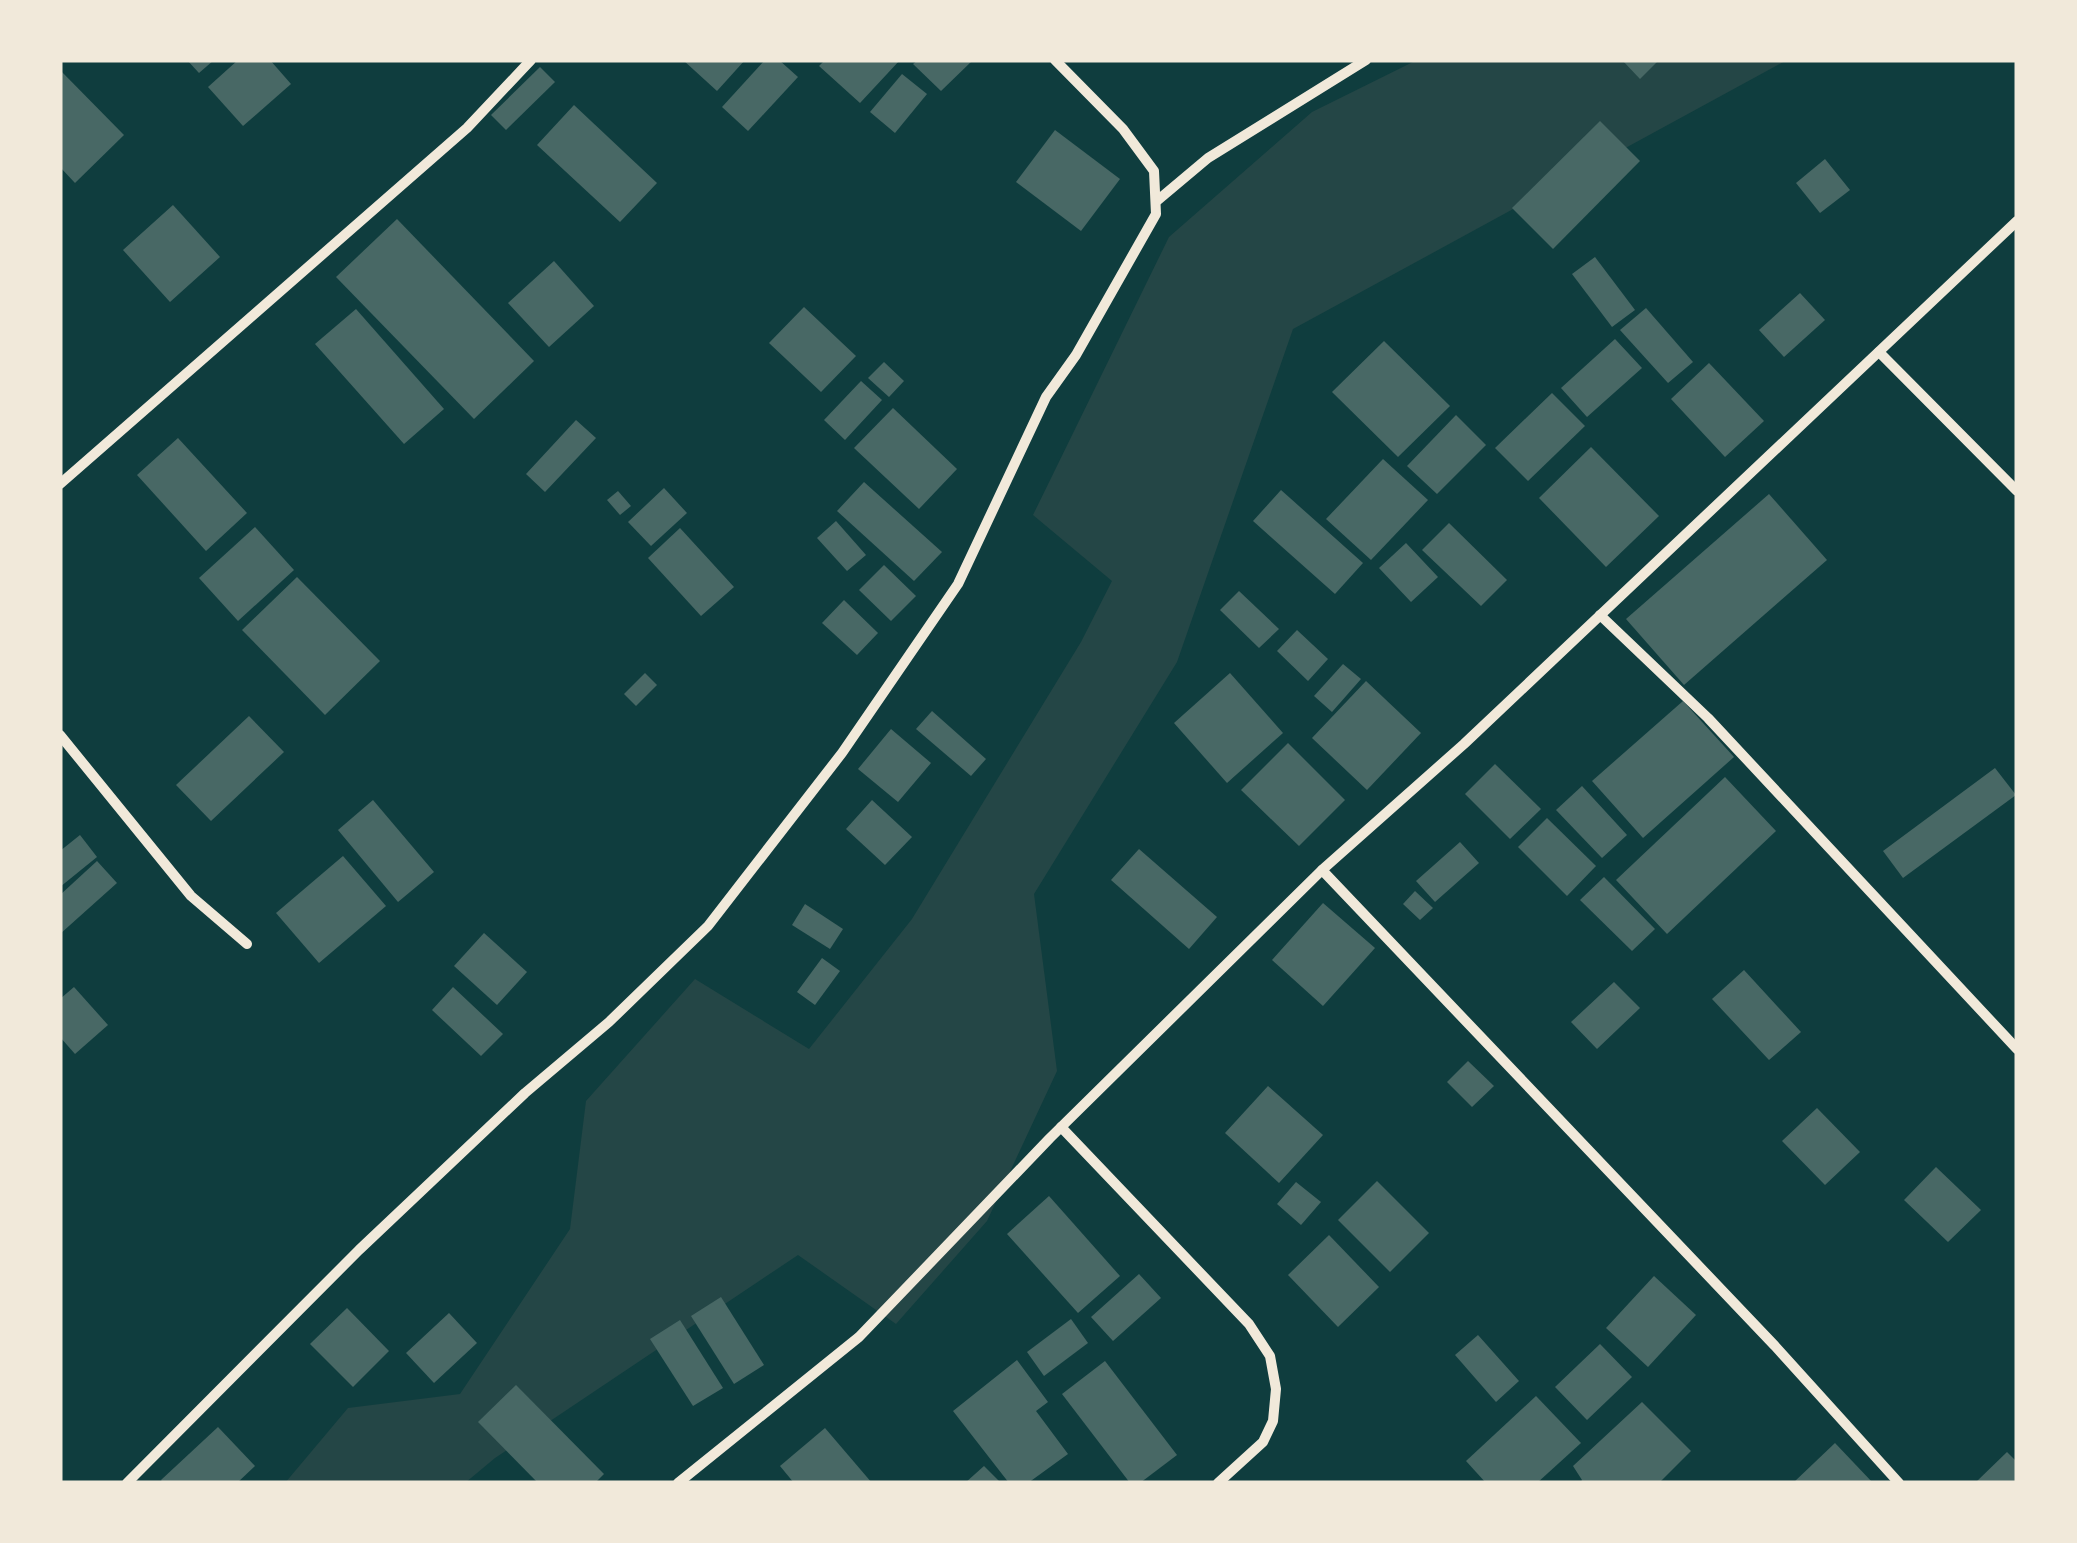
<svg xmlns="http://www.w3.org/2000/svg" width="2077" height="1543" viewBox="0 0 2077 1543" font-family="'Work Sans',sans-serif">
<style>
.green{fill:#244646}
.building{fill:#486865}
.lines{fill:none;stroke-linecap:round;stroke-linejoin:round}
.minor{stroke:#f1e9da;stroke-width:10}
</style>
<rect width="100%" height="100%" fill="#0f3d3e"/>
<path class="green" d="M1417,60h370l-494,269 -116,333 -143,232 23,177 -70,150 -91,103 -98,-69 -303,203 -30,25h-180l63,-75 112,-14 110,-165 16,-128 109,-122 114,70 103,-130 169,-277 31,-61 -79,-66 136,-278 143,-125z"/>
<g class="building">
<path d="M187,60h27l-15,13z"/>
<path d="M238,60h32l21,24 -48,42 -35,-39z"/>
<path d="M683,60h62l-28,31z"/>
<path d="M765,60h14l19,17 -50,54 -26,-24z"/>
<path d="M825,60h75l-40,43 -41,-37z"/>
<path d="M918,60h55l-32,31 -28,-27z"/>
<path d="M1622,60h37l-19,19z"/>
<path d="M540,67l15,15 -49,48 -15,-15z"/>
<path d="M60,70l64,65 -49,48 -15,-16z"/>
<path d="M902,74l25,20 -32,39 -25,-21z"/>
<path d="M574,105l83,78 -37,39 -83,-77z"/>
<path d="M1600,121l40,40 -87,88 -41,-41z"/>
<path d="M1055,130l65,49 -39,52 -65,-49z"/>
<path d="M1825,159l25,31 -30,23 -24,-30z"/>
<path d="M173,205l47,52 -50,45 -47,-52z"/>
<path d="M397,219l137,142 -60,58 -138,-142z"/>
<path d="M1595,257l40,53 -23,17 -40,-53z"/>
<path d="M554,261l40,45 -45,41 -41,-44z"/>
<path d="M1800,293l25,27 -41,37 -25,-27z"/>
<path d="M804,307l52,49 -35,36 -52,-49z"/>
<path d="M1646,308l47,54 -25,21 -48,-53z"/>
<path d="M356,309l88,100 -40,35 -89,-100z"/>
<path d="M1615,339l27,29 -55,49 -26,-29z"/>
<path d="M1384,341l66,65 -52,51 -66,-65z"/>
<path d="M884,362l20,19 -15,16 -21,-19z"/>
<path d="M1709,363l55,58 -39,36 -54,-58z"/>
<path d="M861,381l21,19 -37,40 -21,-20z"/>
<path d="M1552,393l33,33 -57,55 -33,-33z"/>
<path d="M893,408l64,61 -38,40 -65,-61z"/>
<path d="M1456,415l30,30 -49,49 -30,-28z"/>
<path d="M576,420l20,18 -51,54 -19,-18z"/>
<path d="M178,438l69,75 -41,38 -69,-76z"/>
<path d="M1591,447l68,69 -53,51 -67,-69z"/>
<path d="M1383,459l45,41 -57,60 -45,-41z"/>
<path d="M864,482l78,70 -28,29 -77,-70z"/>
<path d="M664,488l23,25 -36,33 -23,-24z"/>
<path d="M1281,490l82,73 -28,31 -82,-73z"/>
<path d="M618,491l13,15 -11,9 -13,-15z"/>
<path d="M1769,494l58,66 -143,125 -58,-66z"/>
<path d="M836,521l30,34 -19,16 -30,-33z"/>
<path d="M1449,523l58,57 -26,26 -59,-56z"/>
<path d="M255,527l39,43 -56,51 -39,-43z"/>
<path d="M680,528l54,59 -33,29 -53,-58z"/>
<path d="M1406,543l32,34 -27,25 -32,-34z"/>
<path d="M884,565l32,31 -25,25 -32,-31z"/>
<path d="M297,577l83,84 -55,54 -83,-85z"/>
<path d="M1239,591l40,38 -20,19 -39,-38z"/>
<path d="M844,600l34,33 -21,22 -35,-32z"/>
<path d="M1297,630l31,29 -20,22 -31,-30z"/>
<path d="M1343,664l18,15 -29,33 -18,-16z"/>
<path d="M645,673l12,12 -21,21 -12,-12z"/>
<path d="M1230,673l53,60 -56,50 -53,-60z"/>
<path d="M1366,681l55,52 -54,57 -55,-52z"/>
<path d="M1683,701l51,56 -91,81 -51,-57z"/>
<path d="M932,711l54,48 -15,17 -55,-47z"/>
<path d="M249,716l35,36 -73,69 -35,-36z"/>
<path d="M891,729l40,34 -33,39 -40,-33z"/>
<path d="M1288,743l57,57 -46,46 -58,-56z"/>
<path d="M1495,764l46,45 -31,30 -45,-45z"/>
<path d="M1995,768l21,27 -113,83 -20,-27z"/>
<path d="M1725,777l51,54 -109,103 -51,-54z"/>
<path d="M1582,786l45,49 -25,23 -46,-48z"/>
<path d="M373,800l61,72 -36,30 -60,-72z"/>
<path d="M872,800l40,37 -27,28 -39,-36z"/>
<path d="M1547,818l49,48 -29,30 -49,-49z"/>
<path d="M80,835l17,22 -37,30v-36z"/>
<path d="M1460,842l19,21 -44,39 -19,-21z"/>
<path d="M1139,849l78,68 -28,32 -78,-69z"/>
<path d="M343,856l43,50 -67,57 -43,-50z"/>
<path d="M97,861l20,22 -57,51v-39z"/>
<path d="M1604,877l51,52 -23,22 -52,-51z"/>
<path d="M1415,891l18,17 -13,12 -17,-16z"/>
<path d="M1323,903l52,45 -52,58 -51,-46z"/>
<path d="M805,904l38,25 -13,20 -38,-24z"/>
<path d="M484,933l43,39 -30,33 -43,-39z"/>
<path d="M822,958l18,13 -25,34 -18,-13z"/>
<path d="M1744,970l57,62 -32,28 -57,-61z"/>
<path d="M1614,982l26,26 -43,41 -26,-27z"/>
<path d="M74,987l34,38 -33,29 -15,-17v-38z"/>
<path d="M453,987l50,47 -22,22 -49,-46z"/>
<path d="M1468,1061l26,25 -22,21 -25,-25z"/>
<path d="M1268,1086l55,49 -44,48 -54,-50z"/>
<path d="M1817,1108l43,44 -35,33 -43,-44z"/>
<path d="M1936,1167l45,43 -33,32 -44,-42z"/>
<path d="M1377,1181l52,52 -39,39 -52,-52z"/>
<path d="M1296,1182l25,20 -20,23 -24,-21z"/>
<path d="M1049,1196l71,80 -42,37 -71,-79z"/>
<path d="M1329,1235l50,52 -41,40 -50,-52z"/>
<path d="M1139,1274l22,24 -48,43 -22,-24z"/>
<path d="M1654,1276l42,39 -48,52 -42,-39z"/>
<path d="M721,1297l43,68 -30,19 -43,-68z"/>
<path d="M347,1308l42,43 -36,36 -43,-43z"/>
<path d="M449,1313l28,30 -43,40 -28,-30z"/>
<path d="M1071,1319l17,24 -44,33 -17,-24z"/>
<path d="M680,1320l43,68 -30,18 -43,-67z"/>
<path d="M1478,1335l41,46 -23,21 -41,-47z"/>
<path d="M1600,1344l32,33 -45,43 -32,-33z"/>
<path d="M1017,1360l31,42 -12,9 32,43 -40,29h-19l-56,-72z"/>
<path d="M1105,1361l72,94 -37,28h-10l-68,-89z"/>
<path d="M516,1385l88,89 -9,9h-57l-60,-61z"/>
<path d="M1536,1396l45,47 -44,40h-51l-20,-22z"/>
<path d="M1642,1402l49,49 -32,32h-79l2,-3 -9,-14z"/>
<path d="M218,1427l37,39 -18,17h-74l-2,-3z"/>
<path d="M825,1428l47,55h-78l-14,-17z"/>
<path d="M1835,1443l38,40h-80z"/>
<path d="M2007,1452l10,10v21h-42z"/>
<path d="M984,1466l17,17h-36z"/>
</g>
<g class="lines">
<g class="minor">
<path d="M1158,200l50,-42 158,-98"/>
<path d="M1879,352l138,139"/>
<path d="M60,484l407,-356 64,-68"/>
<path d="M1600,615l108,103 309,331"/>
<path d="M60,735l131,161 56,48"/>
<path d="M1322,870l453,476 124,137"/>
<path d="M1061,1127l188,197 21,32 6,33 -3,32 -10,21 -45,41"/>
<path d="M127,1483l232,-233 166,-157 84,-71 99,-96 134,-173 116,-169 88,-187 30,-42 80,-141 -2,-43 -31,-42 -68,-69"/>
<path d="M678,1483l181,-146 191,-199 272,-268 142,-126 553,-523"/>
</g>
</g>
<rect width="2077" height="1543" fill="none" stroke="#f1e9da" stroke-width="125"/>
</svg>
